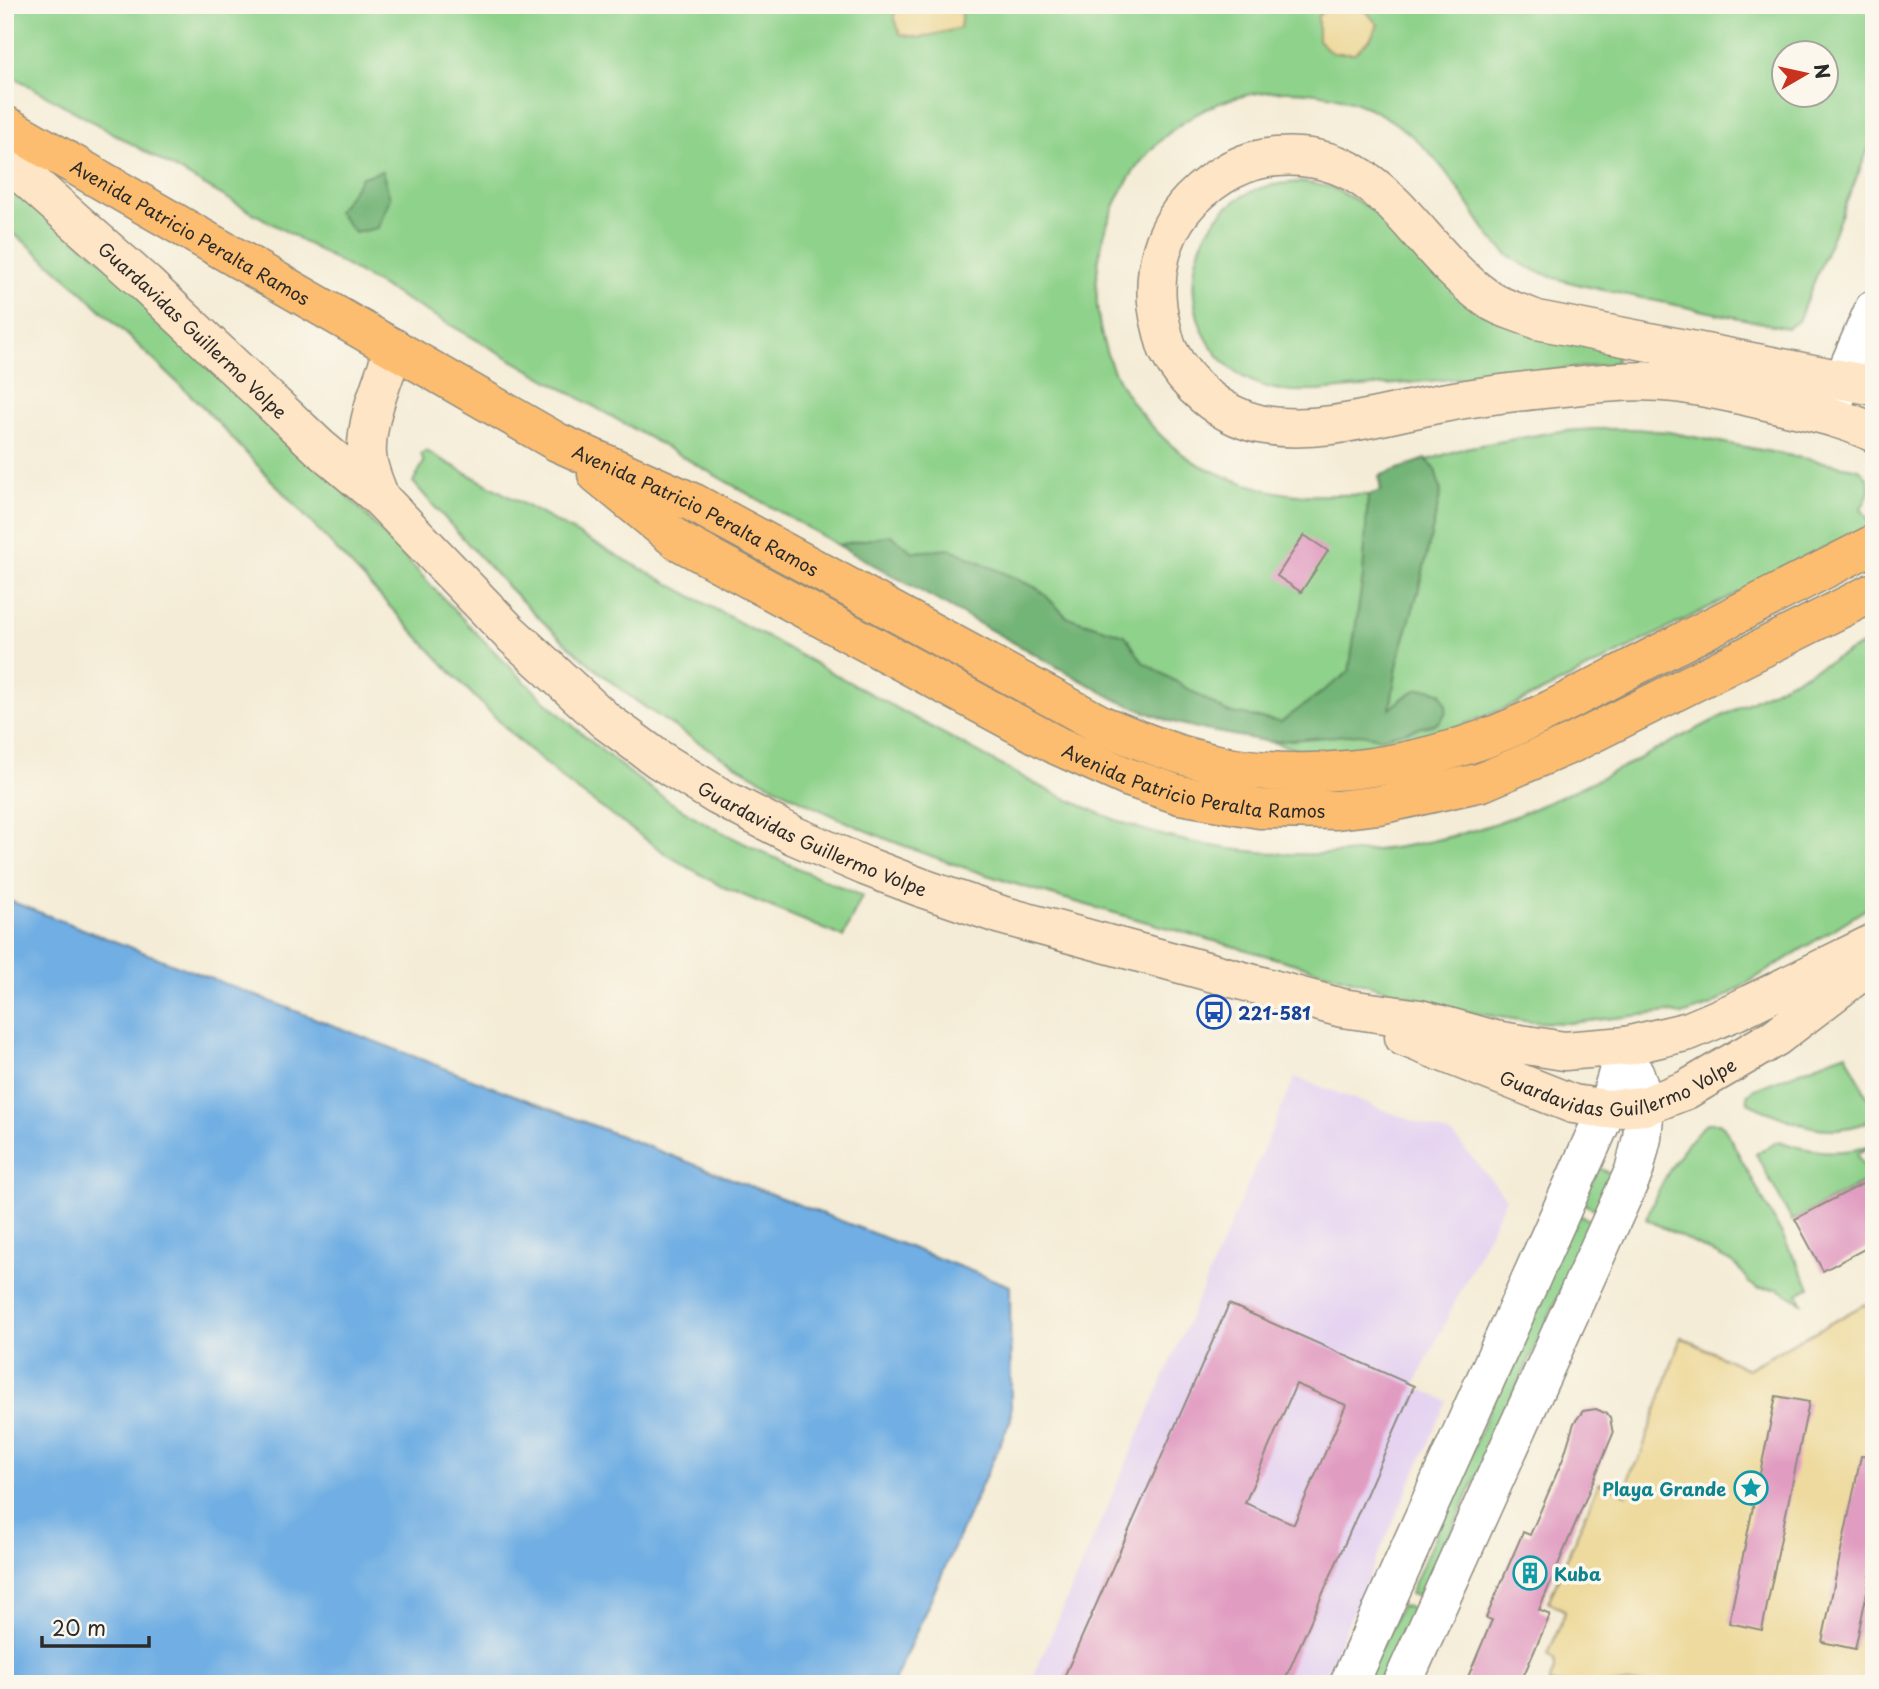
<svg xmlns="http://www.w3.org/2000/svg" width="1879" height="1689" viewBox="0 0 1879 1689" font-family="'Playpen Sans',sans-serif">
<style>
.built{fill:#e5d3f1}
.green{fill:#8fd28b;stroke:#5d7e5b;stroke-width:2;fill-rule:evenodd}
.forest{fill:#73b477;stroke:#4f7051;stroke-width:2}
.sand{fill:#eeda9e;stroke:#8c8264;stroke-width:2}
.water{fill:#70aee3;stroke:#4e6c87;stroke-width:2}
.building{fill:#e19cc1;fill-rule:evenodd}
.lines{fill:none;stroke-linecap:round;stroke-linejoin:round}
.minor-casing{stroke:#908c80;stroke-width:41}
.secondary-casing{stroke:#908c80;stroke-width:41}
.primary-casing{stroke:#908c80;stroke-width:41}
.minor{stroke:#fff;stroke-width:38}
.secondary{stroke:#fee5c5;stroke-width:38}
.primary{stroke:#fcbd6f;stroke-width:38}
.labels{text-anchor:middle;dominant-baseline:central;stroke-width:7;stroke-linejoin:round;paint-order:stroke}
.street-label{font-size:18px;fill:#2b2b2b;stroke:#fbf7ec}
.transit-label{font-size:18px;font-weight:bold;fill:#164399;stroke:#fbf7ec;text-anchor:start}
.culture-label{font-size:18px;font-weight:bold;fill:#0d838f;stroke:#fbf7ec;text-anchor:end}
</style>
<rect width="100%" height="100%" fill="#fbf7ec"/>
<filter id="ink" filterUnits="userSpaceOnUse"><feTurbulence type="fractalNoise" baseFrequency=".0143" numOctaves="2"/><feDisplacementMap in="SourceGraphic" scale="14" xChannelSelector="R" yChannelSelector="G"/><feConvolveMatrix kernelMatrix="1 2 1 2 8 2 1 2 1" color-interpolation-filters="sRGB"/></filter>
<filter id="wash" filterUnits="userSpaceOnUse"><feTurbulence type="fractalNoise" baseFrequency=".00686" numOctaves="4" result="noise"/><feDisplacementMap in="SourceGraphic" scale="28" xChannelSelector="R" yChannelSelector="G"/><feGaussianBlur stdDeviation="1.57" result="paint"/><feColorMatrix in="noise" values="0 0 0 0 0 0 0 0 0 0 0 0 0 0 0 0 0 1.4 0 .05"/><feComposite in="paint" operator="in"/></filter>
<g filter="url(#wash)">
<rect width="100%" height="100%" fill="#f4ecd6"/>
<path class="built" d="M1295,1077l159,59 52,62 -92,188 33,15 -126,283h-291z"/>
<g class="green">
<path d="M5,5h1869v130l-76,186 -11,7c-50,-10 -100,-21 -150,-31 -41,-9 -87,-15 -122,-37 -23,-15 -37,-42 -52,-64 -42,-64 -93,-103 -172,-105 -166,-4 -254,200 -149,324 16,19 35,38 58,50 25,13 69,28 98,30 23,1 47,-1 70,0l6,4 7,-8 -2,-15 86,-28 88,-16 41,-3h41l33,3 191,37c15,11 12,25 2,39l11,17 -316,160 -38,18 -60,24 -89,20 -59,6 -39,-11 -65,-12 -37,-9 -52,-21 -279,-155 -833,-473zM1784,52h42v42h-42z"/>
<path d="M5,179c77,66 157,130 231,200 21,19 40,40 59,61 114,117 218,247 351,345 65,48 142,79 216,111l-19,41 -122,-51 -52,-30 -98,-70 -53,-46 -52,-52 -263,-281 -124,-118 -53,-46 -21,-15z"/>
<path d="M1303,182l27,5 24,12 261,154 2,3 -1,6 -6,3 -293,26c-18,0 -36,1 -53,-5 -87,-27 -96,-156 -13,-194 17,-8 34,-9 52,-10z"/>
<path d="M426,451l615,336c42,19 83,39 128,50 114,29 239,21 349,-22 57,-23 112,-51 167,-80 63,-32 126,-64 189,-96v265l-162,101 -30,10 -14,-3 -98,11 -39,-1 -70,-11c-99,-28 -198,-56 -296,-84 -93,-26 -186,-51 -276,-87 -80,-32 -157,-74 -228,-122 -95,-63 -174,-151 -248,-236l11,-20 -3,-8z"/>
<path d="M1846,1053l26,53 -6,17c-37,12 -58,5 -93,-9 -9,-4 -18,-6 -25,-12l-1,-7 5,-5z"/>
<path d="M1707,1123h12l5,4 86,160 -12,7 4,9 -24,-14 -21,-1 -8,-5 -7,-11 -11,-10 -85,-43c12,-31 35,-75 61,-96z"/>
<path d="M1779,1141c31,12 59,14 92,5l-14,8 13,25 -78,42 -36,-67z"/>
<path d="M1595,1166l18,9 -16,35 -18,-8z"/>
<path d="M1574,1213l18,8 -170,376 -12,-3z"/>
<path d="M1401,1606l8,1 6,5 -29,72h-22z"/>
</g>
<g class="forest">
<path d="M382,171l8,27 -12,30 -23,5 -18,-21 25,-35z"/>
<path d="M1426,459l9,10 6,23 -22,97 -20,67 -9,53c16,-13 28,-28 51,-16 7,13 8,19 -3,30l-57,15 -21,-4 -90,8 -64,-12 -37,-9 -52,-21 -279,-155 53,-10 22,17 38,-3 88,40 28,28 58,18 18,27 84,50 54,10 68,-50 14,-96 5,-81 13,-4 -2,-15z"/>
</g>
<g class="sand">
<path d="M898,5h60l4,7 -2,16 -40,10 -20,-4 -6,-18z"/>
<path d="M1347,5l19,6 12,14 -8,14 -15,14h-23l-14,-13v-24l9,-9z"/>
<path d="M1865,1304l9,13v367h-325l6,-17 -1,-7 -6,-5 17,-42 -1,-3 -16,-8 51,-119 28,11 3,-23 9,-11 42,-123 66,32z"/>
</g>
<path class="water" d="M5,899l1005,387 1,133 -118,265h-888z"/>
<g id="blocks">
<g class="building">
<path d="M1304,535l24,16 -27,41 -24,-16z"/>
<path d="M1874,1178v66l-51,27 -28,-52z"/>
<path d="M1229,1304l185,82 -131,298h-222zM1296,1384l50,21 -52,119 -49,-21z"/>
<path d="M1776,1396l33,6 -47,228 -33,-7z"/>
<path d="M1596,1409l9,4 5,5 3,16 -74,176 11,5 -30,69h-55l27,-64 -6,-2 37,-86 7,3 33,-76 11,-36 9,-12z"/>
<path d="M1861,1456l13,1v102l-19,90 -33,-7z"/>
</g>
</g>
</g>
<g filter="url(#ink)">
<use href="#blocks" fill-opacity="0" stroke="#908c80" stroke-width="2"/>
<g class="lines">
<defs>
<g id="minor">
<path d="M1830,410l44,-101"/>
<path d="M1349,1684l258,-575 19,-63"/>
<path d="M1402,1684l232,-513 8,-33 3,-32 -10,-32"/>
</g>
<g id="secondary">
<path id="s1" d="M5,159l141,125 173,163 61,51 129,134 97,89 52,38 60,37 77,40 70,30 60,23 76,26 341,93 78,11 75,21 69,11 62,-5 63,-15 47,-20 138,-68"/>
<path d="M1874,386l-337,-66c-15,-7 -35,-11 -49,-21 -77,-53 -102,-150 -211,-142 -35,2 -63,20 -87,44 -31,33 -40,81 -29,124 2,8 4,18 7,25 18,35 52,65 91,74 58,12 126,-10 183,-21 44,-8 88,-13 132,-17 33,-4 67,-7 100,-3 35,4 71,13 105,21 32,8 65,14 95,29"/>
<path d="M380,498c-5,-14 -12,-28 -13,-43 -2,-35 16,-74 27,-107"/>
<path id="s2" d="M1404,1037l169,67 34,5 38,-3 41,-16 90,-53 98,-75"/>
</g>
<g id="primary">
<path id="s3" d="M5,125l552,317 137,61 408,222c37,15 75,31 115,39 89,18 183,5 267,-25 53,-20 103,-48 153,-74 79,-41 158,-81 237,-121"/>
<path id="s4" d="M597,474l80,66 379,205 71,32 53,18 80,14 76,1 43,-5 103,-23 91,-39 301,-151"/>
</g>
</defs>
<use href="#minor" class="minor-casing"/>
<use href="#secondary" class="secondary-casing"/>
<use href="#primary" class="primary-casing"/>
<use href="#minor" class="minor"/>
<use href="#secondary" class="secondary"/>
<use href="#primary" class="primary"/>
</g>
</g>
<defs>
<symbol id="bus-ring" viewBox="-11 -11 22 22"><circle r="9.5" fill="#fbf7ec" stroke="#1a4fb4" stroke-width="1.5"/><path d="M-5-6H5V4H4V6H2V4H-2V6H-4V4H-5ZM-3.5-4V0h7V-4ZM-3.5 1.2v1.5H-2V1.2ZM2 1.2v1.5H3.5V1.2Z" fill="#1a4fb4"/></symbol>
<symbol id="sight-ring" viewBox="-11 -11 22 22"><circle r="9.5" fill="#fbf7ec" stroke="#0f9aa8" stroke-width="1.5"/><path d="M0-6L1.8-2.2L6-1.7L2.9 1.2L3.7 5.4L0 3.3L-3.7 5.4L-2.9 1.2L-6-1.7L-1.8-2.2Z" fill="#0f9aa8"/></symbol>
<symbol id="building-ring" viewBox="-11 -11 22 22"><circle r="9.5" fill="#fbf7ec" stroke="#0f9aa8" stroke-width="1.5"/><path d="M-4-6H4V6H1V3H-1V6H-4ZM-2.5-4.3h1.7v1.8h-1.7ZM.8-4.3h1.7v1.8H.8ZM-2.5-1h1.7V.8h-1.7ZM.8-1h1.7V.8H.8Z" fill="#0f9aa8"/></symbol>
</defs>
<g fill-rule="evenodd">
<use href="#bus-ring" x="1195" y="993" width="38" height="38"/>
<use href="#sight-ring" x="1732" y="1469" width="38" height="38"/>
<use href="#building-ring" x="1511" y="1554" width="38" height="38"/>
</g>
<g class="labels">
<g class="street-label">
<text stroke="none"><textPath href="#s3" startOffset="214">Avenida Patricio Peralta Ramos</textPath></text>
<text stroke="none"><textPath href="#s1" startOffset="254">Guardavidas Guillermo Volpe</textPath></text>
<text stroke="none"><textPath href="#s3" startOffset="791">Avenida Patricio Peralta Ramos</textPath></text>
<text stroke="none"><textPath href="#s4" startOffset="679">Avenida Patricio Peralta Ramos</textPath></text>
<text stroke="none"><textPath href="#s1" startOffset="1062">Guardavidas Guillermo Volpe</textPath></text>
<text stroke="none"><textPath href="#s2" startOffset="229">Guardavidas Guillermo Volpe</textPath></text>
</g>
<g class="transit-label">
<text x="1238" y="1012">221-581</text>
</g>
<g class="culture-label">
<text x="1726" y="1488">Playa Grande</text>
<text x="1554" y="1573" text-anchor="start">Kuba</text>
</g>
</g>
<rect width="1879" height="1689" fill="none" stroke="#fbf7ec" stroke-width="28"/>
<g transform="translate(1805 74) rotate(81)"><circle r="33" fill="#fbf7ec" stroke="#a8a59f" stroke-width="2"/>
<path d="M0-5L12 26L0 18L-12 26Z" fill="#c8321e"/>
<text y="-10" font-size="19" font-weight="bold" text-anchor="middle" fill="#2b2b2b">N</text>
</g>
<path d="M42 1636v10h107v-10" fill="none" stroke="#2b2b2b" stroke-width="3.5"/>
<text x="52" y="1636" font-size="21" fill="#2b2b2b" stroke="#fbf7ec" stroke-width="5" paint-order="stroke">20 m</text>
</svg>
